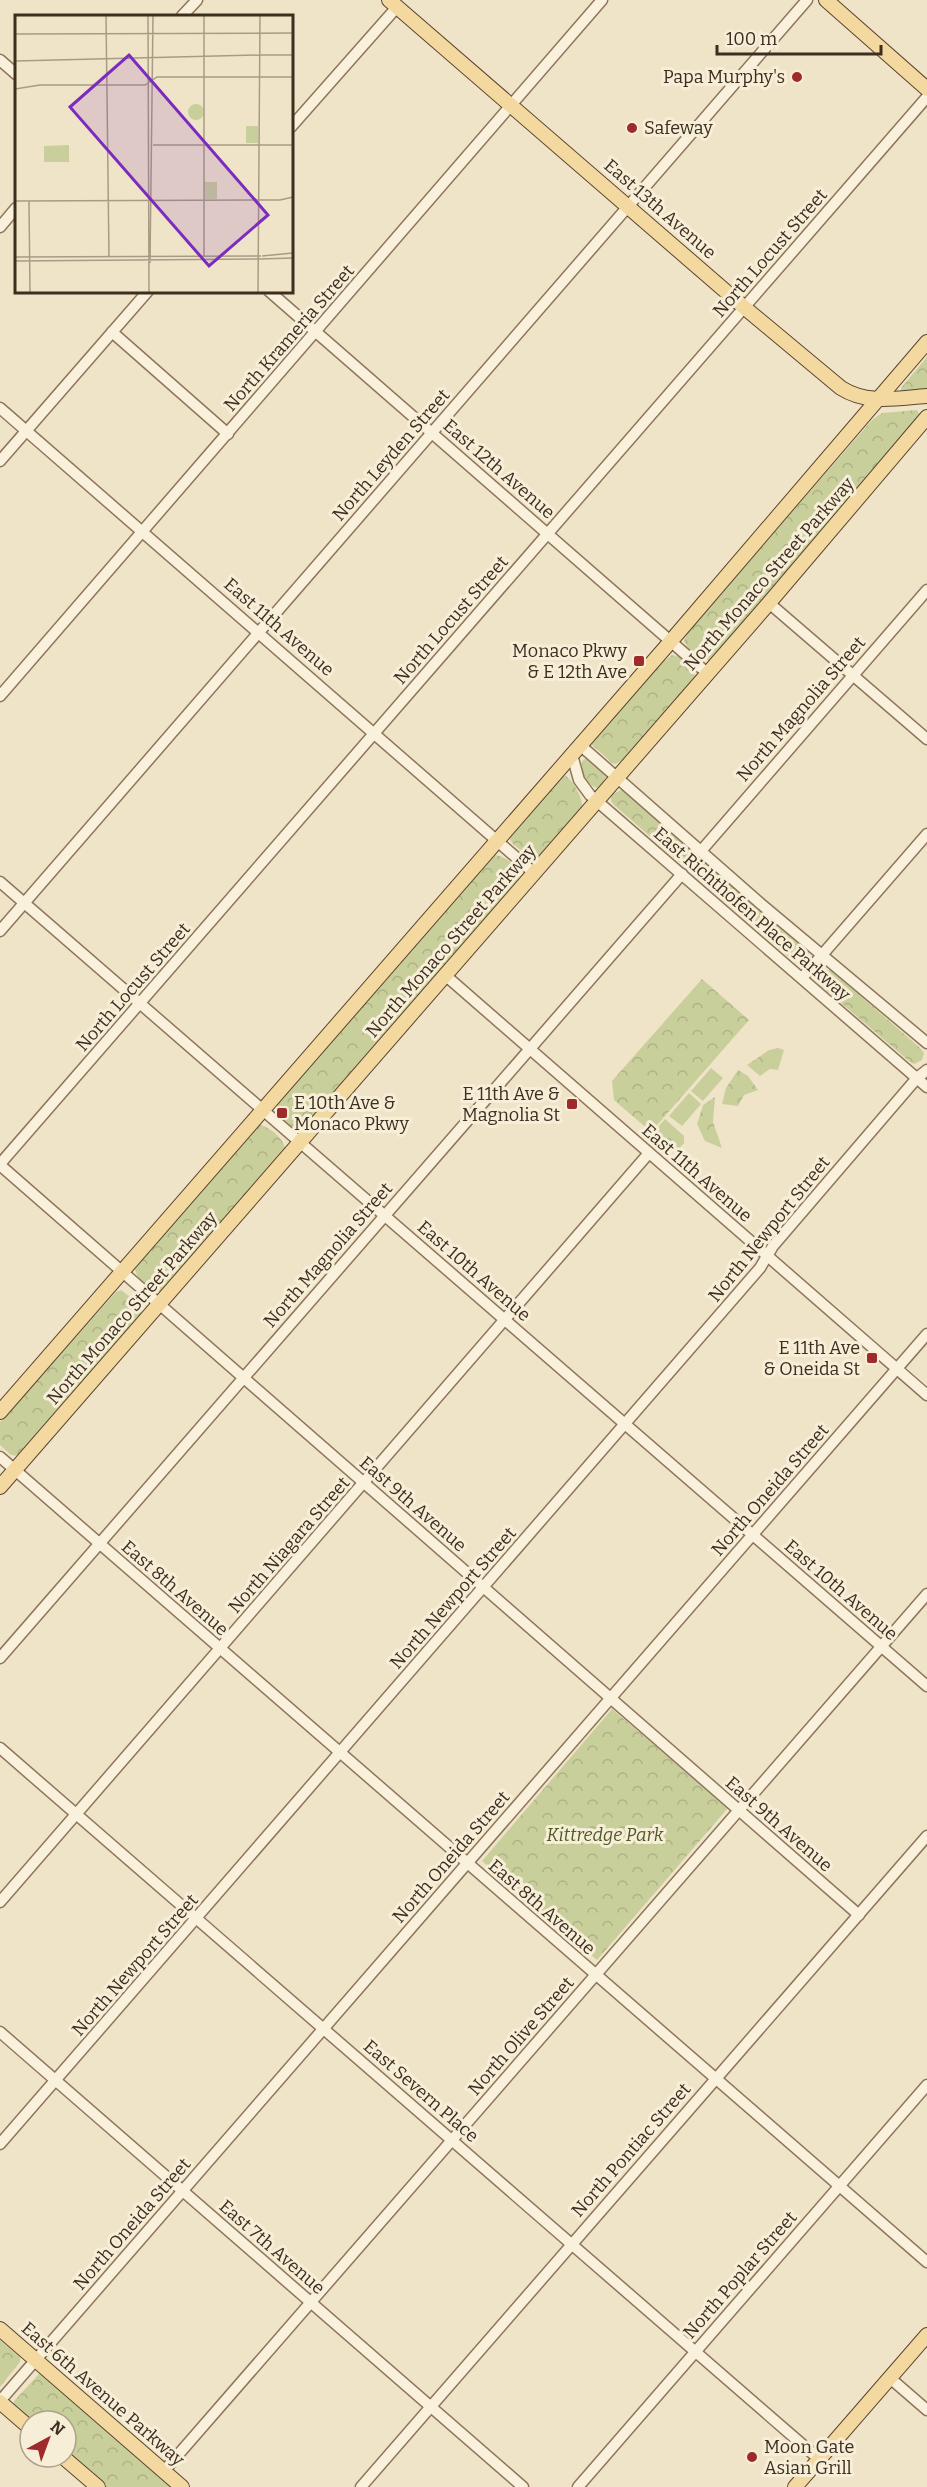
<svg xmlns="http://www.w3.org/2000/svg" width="927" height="2487" viewBox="0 0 927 2487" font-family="Bitter,serif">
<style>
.park{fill:url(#park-crowns)}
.pitch{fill:#c9cf9b}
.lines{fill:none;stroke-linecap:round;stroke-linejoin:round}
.minor-casing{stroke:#8d765c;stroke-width:13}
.major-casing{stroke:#5b4430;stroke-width:16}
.minor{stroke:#faf1dc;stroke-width:10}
.major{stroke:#f3d9a0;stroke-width:14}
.poi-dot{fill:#9e2a2b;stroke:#f7eed8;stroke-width:2}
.labels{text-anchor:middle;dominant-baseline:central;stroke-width:6;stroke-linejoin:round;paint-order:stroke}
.poi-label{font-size:18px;fill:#3d2e20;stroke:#f7eed8;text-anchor:end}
.street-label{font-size:18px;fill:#3d2e20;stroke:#f7eed8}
.park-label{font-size:18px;font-style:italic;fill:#4d5a26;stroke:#f7eed8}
.inset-road{fill:none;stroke:#a89b85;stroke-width:1.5}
.view{fill:#7b2cbf;fill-opacity:0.15;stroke:#7b2cbf;stroke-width:3}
.inset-edge{fill:none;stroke:#3d2e20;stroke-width:3}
</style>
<defs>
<pattern id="park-crowns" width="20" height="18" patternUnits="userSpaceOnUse" patternTransform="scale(1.5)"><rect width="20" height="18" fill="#c9cf9b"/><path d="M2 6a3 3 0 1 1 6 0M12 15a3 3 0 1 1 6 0" fill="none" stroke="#aeb285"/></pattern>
</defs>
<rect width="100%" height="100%" fill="#f0e4c8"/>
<g class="park">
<path d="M927,357v35h-26v-4z"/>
<path d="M917,410l4,7 -206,239 -5,4c-9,1 -22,-10 -26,-19l4,-10 184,-211 10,-7z"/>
<path d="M672,655l9,2 13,12 1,8 -72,83 -8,4 -3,-1 -21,-19 1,-3 62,-72z"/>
<path d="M588,757l19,18 -6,11 -4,2c-11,-3 -16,-16 -15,-27z"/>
<path d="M564,775c8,3 20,25 18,33l-41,48 -7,5 -21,-17 -4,-6z"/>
<path d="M621,790l4,1 180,156 4,6 -5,9 -11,-1 -179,-156 -3,-4v-6z"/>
<path d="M495,855c12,1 27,15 24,27l-215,246 -4,2c-9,-2 -21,-13 -25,-22l2,-4z"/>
<path d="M822,969l10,2 87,76 5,6 -2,7 -8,4 -5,-3 -89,-76 -4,-9z"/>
<path d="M702,979l47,41 -98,112 -37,-32 -2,-19z"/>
<path d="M778,1048l6,2 -6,20 -8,-1 -10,7 -13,-11 22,-15z"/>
<path d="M738,1070l10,6 10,14 -14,5 -6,11 -16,-2 4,-16z"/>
<path d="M715,1097l-2,25 9,26 -17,-7 -8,-17 6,-19z"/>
<path d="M665,1119l19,17v7l-8,9 -22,-20z"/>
<path d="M260,1125c10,2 24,14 25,24l-124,143c-11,-2 -26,-13 -26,-25l121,-141z"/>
<path d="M121,1290l21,16 -1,8 -123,142 -7,-1 -11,-10v-23l116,-130z"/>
<path d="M612,1709l116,99 -131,152 -115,-99z"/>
<path d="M0,2340l20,17v5l-20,25z"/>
<path d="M39,2374l4,2 128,111h-65l-40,-35v-31h-36l-16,-13v-7z"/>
</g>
<g class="pitch">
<path d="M711,1068l12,10 -20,23 -12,-10z"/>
<path d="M689,1093l12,11 -19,22 -13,-10z"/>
</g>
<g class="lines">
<defs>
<g id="minor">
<path d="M182,16l15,-16"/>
<path d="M0,60l16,14"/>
<path d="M291,127l106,-120"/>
<path d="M0,227l16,-19"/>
<path d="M269,291l438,382"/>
<path d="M112,332l116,102"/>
<path d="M0,408l534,465"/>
<path d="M0,461l148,-170"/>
<path d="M769,603l158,136"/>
<path d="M0,696l602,-696"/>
<path d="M580,745l181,159 166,139"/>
<path d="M572,755l7,25 11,15 337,292"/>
<path d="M701,851l226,-261"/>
<path d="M0,882l927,804"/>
<path d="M0,931l807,-931"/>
<path d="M445,975l482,420"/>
<path d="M802,978l125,-144"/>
<path d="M0,1164l927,-1067"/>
<path d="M0,1165l859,750"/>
<path d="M0,1457l927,805"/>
<path d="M0,1658l682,-784"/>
<path d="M0,1748l819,711"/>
<path d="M0,1902l649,-749"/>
<path d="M0,2032l523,455"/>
<path d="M0,2144l760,-876 13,-22 144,-168 10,-8"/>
<path d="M890,2378l37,32"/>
<path d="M0,2401l927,-1067"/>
<path d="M164,2471l763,-877"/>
<path d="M361,2487l566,-651"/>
<path d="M578,2487l349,-402"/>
</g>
<g id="major">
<path d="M389,0l356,308 96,80c27,17 56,10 86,8"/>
<path d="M826,0l101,89"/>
<path d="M0,1412l671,-771 256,-299"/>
<path d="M0,1487l769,-884 158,-186"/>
<path d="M0,2329l182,158"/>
<path d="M0,2402l30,26"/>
<path d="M63,2457l35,30"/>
<path d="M795,2487l132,-152"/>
</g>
</defs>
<use href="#minor" class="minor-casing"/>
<use href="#major" class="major-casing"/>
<use href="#minor" class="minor"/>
<use href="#major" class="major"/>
</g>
<g class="poi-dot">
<circle cx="797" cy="77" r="6"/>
<circle cx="632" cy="128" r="6"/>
<rect x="633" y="655" width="12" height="12" rx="3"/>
<rect x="566" y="1098" width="12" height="12" rx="3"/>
<rect x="276" y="1107" width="12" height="12" rx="3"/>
<rect x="866" y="1352" width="12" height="12" rx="3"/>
<circle cx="752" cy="2457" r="6"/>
</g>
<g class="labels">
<g class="poi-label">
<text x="785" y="77">Papa Murphy's</text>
<text x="644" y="128" text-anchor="start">Safeway</text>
<text x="627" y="651">Monaco Pkwy<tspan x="627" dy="21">&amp; E 12th Ave</tspan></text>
<text x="560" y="1094">E 11th Ave &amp;<tspan x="560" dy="21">Magnolia St</tspan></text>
<text x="294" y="1103" text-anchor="start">E 10th Ave &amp;<tspan x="294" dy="21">Monaco Pkwy</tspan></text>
<text x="860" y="1348">E 11th Ave<tspan x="860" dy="21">&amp; Oneida St</tspan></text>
<text x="764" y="2447" text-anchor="start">Moon Gate<tspan x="764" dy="21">Asian Grill</tspan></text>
</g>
<g class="street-label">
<text transform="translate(660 209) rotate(41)">East 13th Avenue</text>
<text transform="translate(770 253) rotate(-49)">North Locust Street</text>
<text transform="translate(289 338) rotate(-49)">North Krameria Street</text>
<text transform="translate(391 455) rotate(-49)">North Leyden Street</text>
<text transform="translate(499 469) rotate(41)">East 12th Avenue</text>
<text transform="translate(769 574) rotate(-49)">North Monaco Street Parkway</text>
<text transform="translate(451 620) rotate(-49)">North Locust Street</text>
<text transform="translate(279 627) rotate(41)">East 11th Avenue</text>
<text transform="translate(801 709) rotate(-49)">North Magnolia Street</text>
<text transform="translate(752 914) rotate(41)">East Richthofen Place Parkway</text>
<text transform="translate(451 941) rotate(-49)">North Monaco Street Parkway</text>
<text transform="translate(133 987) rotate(-49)">North Locust Street</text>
<text transform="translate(697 1173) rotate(41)">East 11th Avenue</text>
<text transform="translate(769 1229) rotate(-51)">North Newport Street</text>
<text transform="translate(328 1255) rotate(-49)">North Magnolia Street</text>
<text transform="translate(474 1271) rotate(41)">East 10th Avenue</text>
<text transform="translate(132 1308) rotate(-49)">North Monaco Street Parkway</text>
<text transform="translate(770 1490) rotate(-49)">North Oneida Street</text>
<text transform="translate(413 1504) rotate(41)">East 9th Avenue</text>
<text transform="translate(289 1545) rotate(-49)">North Niagara Street</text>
<text transform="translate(175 1588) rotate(41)">East 8th Avenue</text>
<text transform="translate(841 1590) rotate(41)">East 10th Avenue</text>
<text transform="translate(453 1598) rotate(-49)">North Newport Street</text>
<text transform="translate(779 1824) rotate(41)">East 9th Avenue</text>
<text transform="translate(451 1857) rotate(-49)">North Oneida Street</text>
<text transform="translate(542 1907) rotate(41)">East 8th Avenue</text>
<text transform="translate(135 1965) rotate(-49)">North Newport Street</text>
<text transform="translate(521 2036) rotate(-49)">North Olive Street</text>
<text transform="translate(421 2091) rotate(41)">East Severn Place</text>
<text transform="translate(631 2150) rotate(-49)">North Pontiac Street</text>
<text transform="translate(132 2224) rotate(-49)">North Oneida Street</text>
<text transform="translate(272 2247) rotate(41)">East 7th Avenue</text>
<text transform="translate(740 2275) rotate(-49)">North Poplar Street</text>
<text transform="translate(103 2394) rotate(41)">East 6th Avenue Parkway</text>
</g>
<g class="park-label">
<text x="605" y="1835">Kittredge Park</text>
</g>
</g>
<g transform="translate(15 15)">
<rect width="278" height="278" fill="#f0e4c8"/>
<path d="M173 97a8 8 0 1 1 16 0a8 8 0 1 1-16 0ZM231,111h12v17h-12zM54,130v17h-25v-16zM189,167h13v17h-12z" fill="#c9cf9b"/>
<path class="inset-road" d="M91,0l3,241M133,0l1,277M189,0v241M0,19l278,-1M245,40h33M0,46l245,-6M245,62h33M0,74l25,-4h105l12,-8h103M138,130h140M0,186l265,-1 13,-3M14,186l1,91M247,241l31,-3M0,242l246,-1M244,244l34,-1M0,246l244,-2M135,248l3,-248M243,277l2,-277"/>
<path class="view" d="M114,40l139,160 -59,51 -139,-159z"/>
<rect width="278" height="278" class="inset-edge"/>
</g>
<g transform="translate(48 2439) rotate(41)"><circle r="28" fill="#f7eed8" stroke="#ada18e" stroke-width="1.5"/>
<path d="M0-4.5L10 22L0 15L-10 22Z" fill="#9e2a2b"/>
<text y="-9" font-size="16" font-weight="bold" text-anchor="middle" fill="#3d2e20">N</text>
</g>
<path d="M717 45v9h164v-9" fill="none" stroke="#3d2e20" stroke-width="3"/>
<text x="726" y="45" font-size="18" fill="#3d2e20" stroke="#f7eed8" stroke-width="4.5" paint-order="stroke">100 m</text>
</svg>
